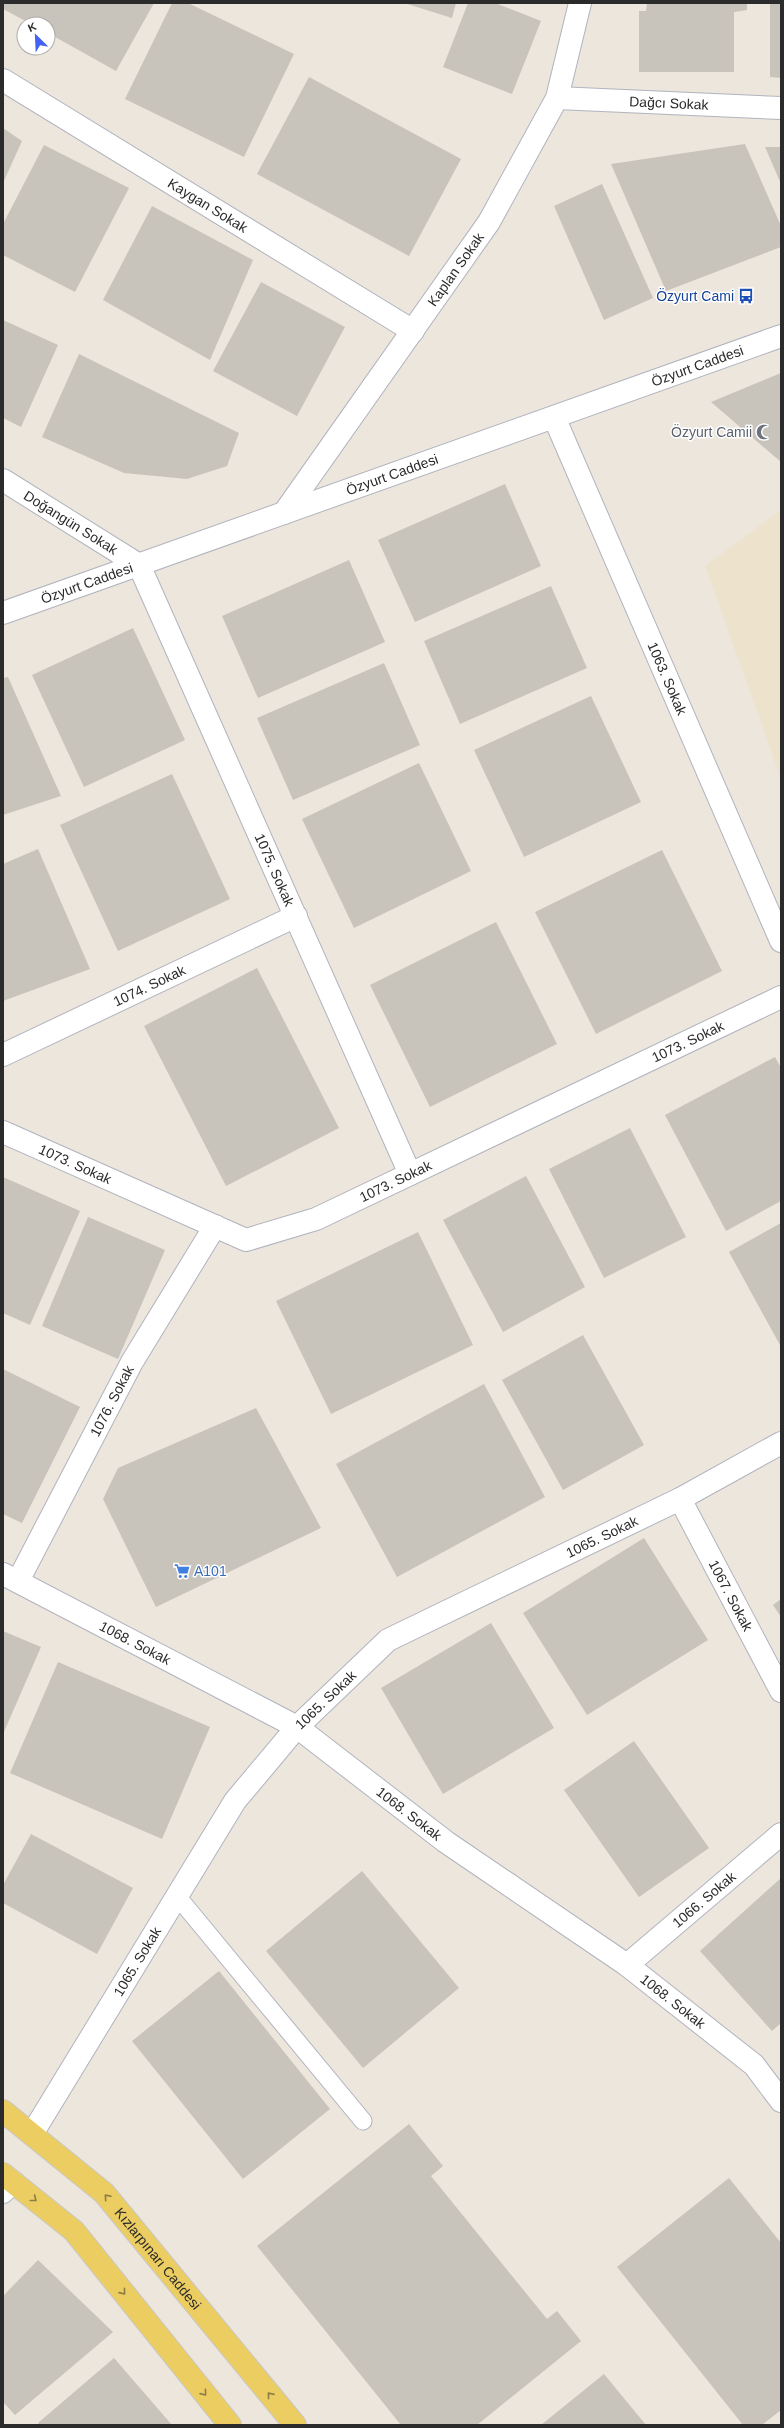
<svg xmlns="http://www.w3.org/2000/svg" width="784" height="2428" viewBox="0 0 784 2428" font-family="Arial,sans-serif">
<style>
.education{fill:#ede3cd}
.building{fill:#c8c4bc}
.lines{fill:none;stroke-linecap:round;stroke-linejoin:round}
.service-casing{stroke:#b1b3be;stroke-width:19}
.minor-casing{stroke:#b1b3be;stroke-width:24}
.primary-casing{stroke:#c8c8c8;stroke-width:24}
.service{stroke:#fff;stroke-width:17}
.minor{stroke:#fff;stroke-width:22}
.primary{stroke:#eccd62;stroke-width:22}
.oneway{stroke:#8c7c46}
.labels{text-anchor:middle;dominant-baseline:central;stroke-width:3;stroke-linejoin:round;paint-order:stroke}
.street-label{font-size:14px;fill:#2b2b2b;stroke:#fff}
.transit-label{font-size:14px;fill:#164399;stroke:#fff;text-anchor:end}
.worship-label{font-size:14px;fill:#5b616d;stroke:#fff;text-anchor:end}
.shop-label{font-size:14px;fill:#366cbe;stroke:#fff;text-anchor:start}
</style>
<rect width="100%" height="100%" fill="#ece6dd"/>
<path class="education" d="M781,510v269l-76,-213z"/>
<g class="building">
<path d="M3,3h151l-38,68 -68,-38v-9h-17l-28,-15z"/>
<path d="M172,3h16l106,51 -50,103 -119,-58z"/>
<path d="M404,3h52l-4,15z"/>
<path d="M468,3h27l46,18 -29,73 -69,-27z"/>
<path d="M647,3h100v7l-13,2v60h-95v-61h7z"/>
<path d="M770,3h11v75l-11,-1z"/>
<path d="M309,77l152,82 -52,97 -152,-82z"/>
<path d="M3,128l19,13 -19,42z"/>
<path d="M745,144l36,82v21l-115,44 -55,-127z"/>
<path d="M44,145l85,43 -54,104 -72,-37v-31z"/>
<path d="M765,147h16v37z"/>
<path d="M602,184l51,114 -49,22 -50,-114z"/>
<path d="M152,206l101,54 -43,100 -107,-60z"/>
<path d="M261,282l84,45 -48,89 -84,-45z"/>
<path d="M3,320l55,25 -37,82 -18,-9z"/>
<path d="M79,354l160,79 -12,33 -40,13 -63,-6 -82,-36z"/>
<path d="M781,373v89l-70,-60z"/>
<path d="M505,484l36,82 -126,56 -37,-82z"/>
<path d="M349,560l36,82 -127,56 -36,-82z"/>
<path d="M551,586l36,82 -127,56 -36,-83z"/>
<path d="M133,628l52,112 -101,47 -52,-112z"/>
<path d="M384,663l36,82 -127,55 -36,-82z"/>
<path d="M8,677l53,119 -58,19v-137z"/>
<path d="M591,696l50,106 -117,55 -50,-107z"/>
<path d="M419,763l52,108 -117,57 -52,-109z"/>
<path d="M172,774l58,125 -112,52 -58,-126z"/>
<path d="M38,849l52,120 -87,32v-137z"/>
<path d="M662,850l60,121 -126,63 -61,-122z"/>
<path d="M496,922l61,122 -127,63 -60,-122z"/>
<path d="M257,968l82,160 -113,58 -82,-160z"/>
<path d="M775,1057l6,11v133l-55,30 -61,-116z"/>
<path d="M630,1128l56,109 -82,41 -55,-109z"/>
<path d="M526,1176l59,111 -82,45 -60,-112z"/>
<path d="M3,1177l77,34 -50,114 -27,-12z"/>
<path d="M88,1217l77,33 -47,109 -76,-33z"/>
<path d="M781,1223v124l-52,-95z"/>
<path d="M418,1232l55,113 -142,69 -55,-113z"/>
<path d="M583,1335l61,110 -81,45 -61,-110z"/>
<path d="M3,1369l77,38 -58,116 -19,-9z"/>
<path d="M484,1384l61,113 -148,80 -61,-113z"/>
<path d="M256,1408l65,120 -165,79 -53,-108 15,-31z"/>
<path d="M644,1538l64,102 -121,75 -64,-102z"/>
<path d="M781,1599v18l-8,-12z"/>
<path d="M491,1623l63,105 -111,66 -62,-106z"/>
<path d="M3,1631l38,16 -38,87z"/>
<path d="M58,1662l152,65 -48,112 -152,-66z"/>
<path d="M634,1741l75,107 -70,49 -75,-107z"/>
<path d="M31,1834l102,54 -36,66 -94,-51v-18z"/>
<path d="M362,1871l97,117 -96,80 -97,-117z"/>
<path d="M781,1878v145l-9,8 -72,-80z"/>
<path d="M219,1971l111,138 -87,70 -111,-138z"/>
<path d="M409,2124l34,42 -12,10 116,143 10,-8 24,30 -104,84h-76l-144,-179z"/>
<path d="M729,2178l52,65v167l-19,15h-19l-126,-158z"/>
<path d="M38,2260l75,72 -98,83 -12,-13v-106z"/>
<path d="M114,2358l58,67h-132l-2,-2z"/>
<path d="M604,2374l42,51h-105z"/>
</g>
<g class="lines">
<defs>
<path id="service" d="M177,1896l186,225"/>
<g id="minor">
<path id="s1" d="M3,80l410,251"/>
<path id="s2" d="M557,98l224,10"/>
<path id="s3" d="M554,417l227,524"/>
<path id="s4" d="M3,480l136,85 271,609"/>
<path id="s5" d="M284,513l205,-291 68,-124 23,-95"/>
<path id="s6" d="M3,613l778,-277"/>
<path id="s7" d="M3,1055l293,-139"/>
<path id="s8" d="M3,1132l243,108 70,-21 465,-222"/>
<path id="s9" d="M680,1499l101,192"/>
<path id="s10" d="M3,1574l294,153 149,115 181,123 127,100 27,36"/>
<path id="s11" d="M18,1581l114,-219 83,-136"/>
<path id="s12" d="M627,1965l154,-131"/>
<path id="s13" d="M32,2134l203,-333 62,-74 91,-87 292,-141 101,-56"/>
<path d="M3,2192l10,-10"/>
</g>
<g id="primary">
<path id="s14" d="M3,2111l101,82 191,232"/>
<path d="M3,2174l71,57 156,194"/>
</g>
</defs>
<use href="#service" class="service-casing"/>
<use href="#minor" class="minor-casing"/>
<use href="#primary" class="primary-casing"/>
<use href="#service" class="service"/>
<use href="#minor" class="minor"/>
<use href="#primary" class="primary"/>
</g>
<defs><path id="oneway-chevron" d="M-2-3.5L2.5 0L-2 3.5" fill="none" stroke-width="1.6" stroke-linecap="round" stroke-linejoin="round"/></defs>
<g class="oneway">
<use href="#oneway-chevron" transform="translate(107 2197) rotate(-131)"/>
<use href="#oneway-chevron" transform="translate(34 2199) rotate(38)"/>
<use href="#oneway-chevron" transform="translate(123 2292) rotate(51)"/>
<use href="#oneway-chevron" transform="translate(204 2393) rotate(51)"/>
<use href="#oneway-chevron" transform="translate(270 2395) rotate(-129)"/>
</g>
<defs>
<symbol id="bus-bare" viewBox="-9 -9 18 18"><path d="M-5-6H5V4H4V6H2V4H-2V6H-4V4H-5ZM-3.5-4V0h7V-4ZM-3.5 1.2v1.5H-2V1.2ZM2 1.2v1.5H3.5V1.2Z" fill="#1a4fb4" stroke="#fff" stroke-width="2.5" paint-order="stroke"/></symbol>
<symbol id="mosque-bare" viewBox="-9 -9 18 18"><path d="M3.5-4.9A6 6 0 1 0 3.5 4.9A5 5 0 1 1 3.5-4.9Z" fill="#6b7280" stroke="#fff" stroke-width="2.5" paint-order="stroke"/></symbol>
<symbol id="supermarket-bare" viewBox="-9 -9 18 18"><path d="M-6-5.5h2.5l.6 2H6L4.5 2H-2.5L-4.4-4H-6ZM-1.5 3.2a1.3 1.3 0 1 0 .1 0ZM3 3.2a1.3 1.3 0 1 0 .1 0Z" fill="#3f7fe0" stroke="#fff" stroke-width="2.5" paint-order="stroke"/></symbol>
</defs>
<g fill-rule="evenodd">
<use href="#bus-bare" x="735" y="285" width="22" height="22"/>
<use href="#mosque-bare" x="753" y="421" width="22" height="22"/>
<use href="#supermarket-bare" x="171" y="1560" width="22" height="22"/>
</g>
<g class="labels">
<g class="street-label">
<text stroke="none"><textPath href="#s2" startOffset="112">Dağcı Sokak</textPath></text>
<text stroke="none"><textPath href="#s1" startOffset="240">Kaygan Sokak</textPath></text>
<text stroke="none"><textPath href="#s5" startOffset="298">Kaplan Sokak</textPath></text>
<text stroke="none"><textPath href="#s6" startOffset="737">Özyurt Caddesi</textPath></text>
<text stroke="none"><textPath href="#s6" startOffset="413">Özyurt Caddesi</textPath></text>
<text stroke="none"><textPath href="#s4" startOffset="80">Doğangün Sokak</textPath></text>
<text stroke="none"><textPath href="#s6" startOffset="89">Özyurt Caddesi</textPath></text>
<text stroke="none"><textPath href="#s3" startOffset="285">1063. Sokak</textPath></text>
<text stroke="none"><textPath href="#s4" startOffset="494">1075. Sokak</textPath></text>
<text stroke="none"><textPath href="#s7" startOffset="162">1074. Sokak</textPath></text>
<text stroke="none"><textPath href="#s8" startOffset="751">1073. Sokak</textPath></text>
<text stroke="none"><textPath href="#s8" startOffset="79">1073. Sokak</textPath></text>
<text stroke="none"><textPath href="#s8" startOffset="427">1073. Sokak</textPath></text>
<text stroke="none"><textPath href="#s11" startOffset="203">1076. Sokak</textPath></text>
<text stroke="none"><textPath href="#s13" startOffset="850">1065. Sokak</textPath></text>
<text stroke="none"><textPath href="#s9" startOffset="109">1067. Sokak</textPath></text>
<text stroke="none"><textPath href="#s10" startOffset="149">1068. Sokak</textPath></text>
<text stroke="none"><textPath href="#s13" startOffset="526">1065. Sokak</textPath></text>
<text stroke="none"><textPath href="#s10" startOffset="473">1068. Sokak</textPath></text>
<text stroke="none"><textPath href="#s12" startOffset="101">1066. Sokak</textPath></text>
<text stroke="none"><textPath href="#s13" startOffset="202">1065. Sokak</textPath></text>
<text stroke="none"><textPath href="#s10" startOffset="797">1068. Sokak</textPath></text>
<text stroke="none"><textPath href="#s14" startOffset="215">Kızlarpınarı Caddesi</textPath></text>
</g>
<g class="transit-label">
<text x="734" y="296">Özyurt Cami</text>
</g>
<g class="worship-label">
<text x="752" y="432">Özyurt Camii</text>
</g>
<g class="shop-label">
<text x="194" y="1571">A101</text>
</g>
</g>
<rect width="784" height="2428" fill="none" stroke="#2b2b2b" stroke-width="8"/>
<g transform="translate(36 36) rotate(336)"><circle r="19" fill="#ffffff" stroke="#aaaaaa"/>
<path d="M0-3L7 15L0 10L-7 15Z" fill="#4262f4"/>
<text y="-6" font-size="11" font-weight="bold" text-anchor="middle" fill="#2b2b2b">K</text>
</g>
</svg>
